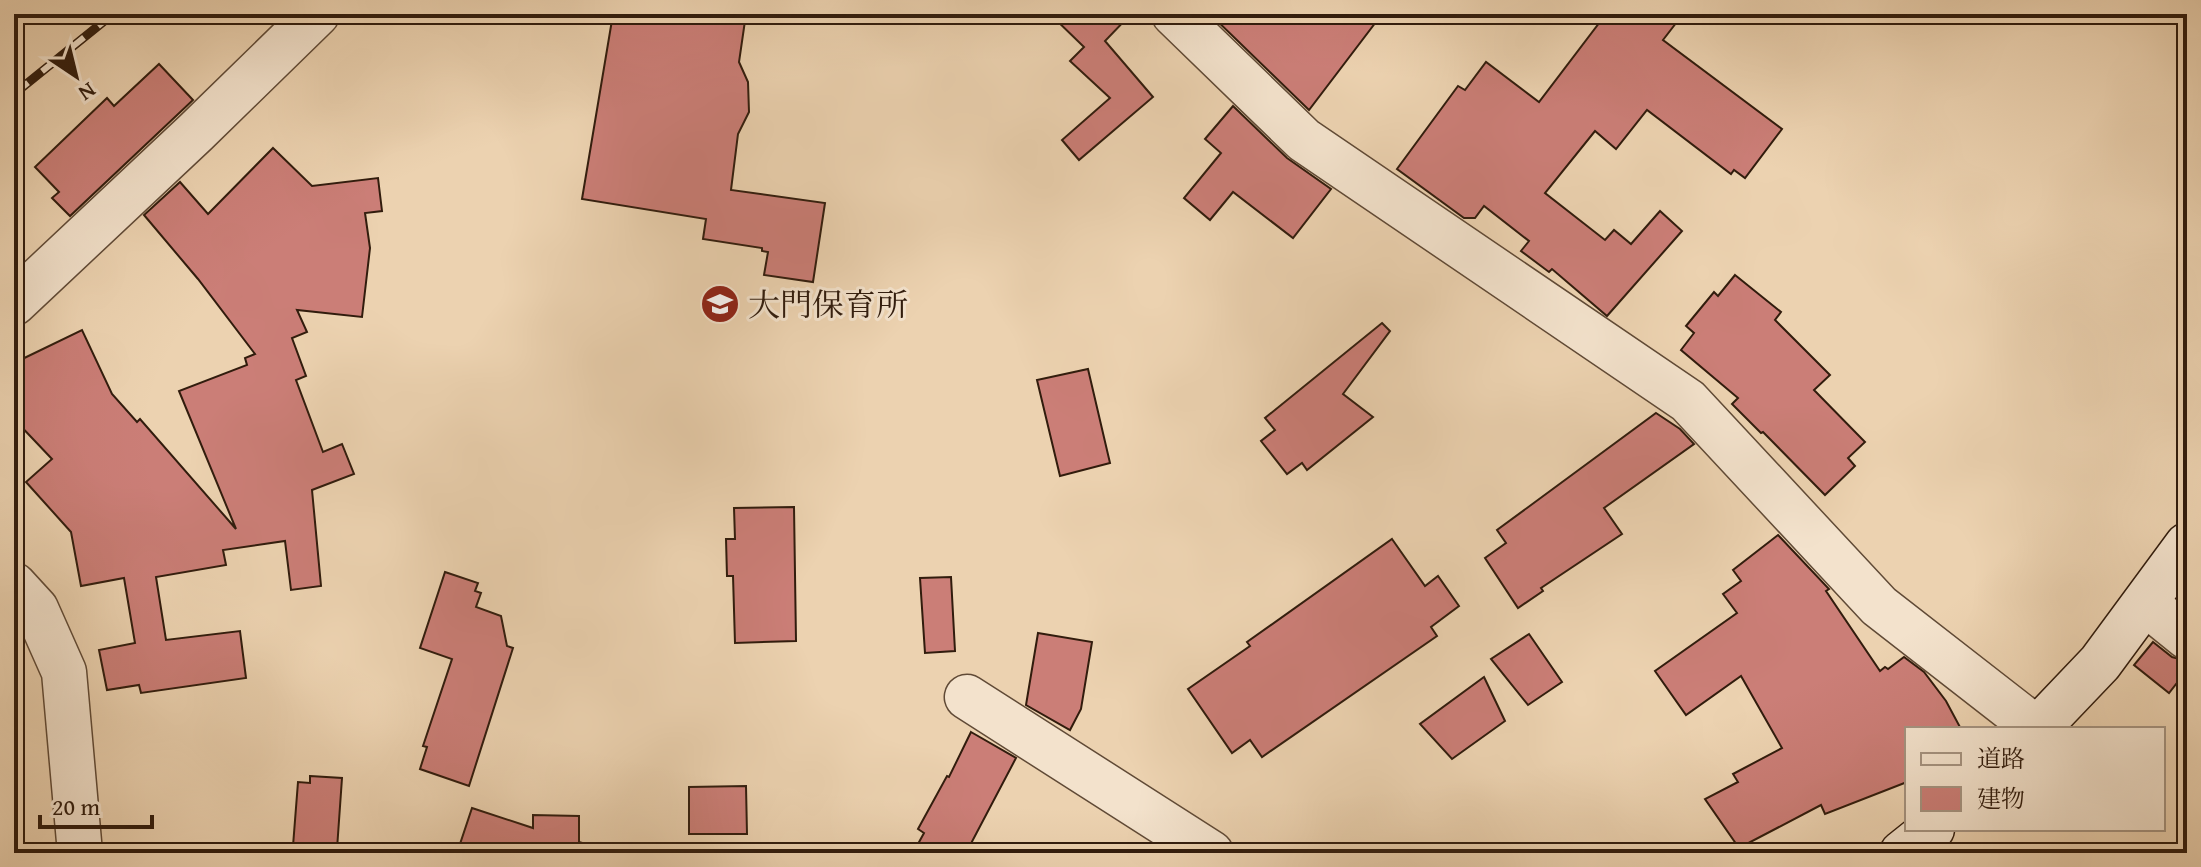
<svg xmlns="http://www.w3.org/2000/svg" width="2201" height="867" viewBox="0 0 2201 867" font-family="'Gentium Book Plus','Noto Serif JP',serif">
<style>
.building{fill:#cb7e77;stroke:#311c0d;stroke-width:2}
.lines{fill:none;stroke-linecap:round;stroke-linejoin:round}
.street-casing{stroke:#604a36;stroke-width:47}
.secondary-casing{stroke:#311c0d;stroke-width:47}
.street{stroke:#f3e2cc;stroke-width:44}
.secondary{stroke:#f3e2cc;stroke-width:44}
.rail-casing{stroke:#311c0d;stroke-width:9}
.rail{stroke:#f3e2cc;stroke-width:6;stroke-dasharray:18;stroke-linecap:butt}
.labels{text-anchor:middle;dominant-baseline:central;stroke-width:6;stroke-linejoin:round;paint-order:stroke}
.poi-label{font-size:32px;fill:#311c0d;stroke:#f3e2cc;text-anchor:start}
</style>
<rect width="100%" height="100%" fill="#ecd2b0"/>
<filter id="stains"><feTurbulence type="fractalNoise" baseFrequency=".0025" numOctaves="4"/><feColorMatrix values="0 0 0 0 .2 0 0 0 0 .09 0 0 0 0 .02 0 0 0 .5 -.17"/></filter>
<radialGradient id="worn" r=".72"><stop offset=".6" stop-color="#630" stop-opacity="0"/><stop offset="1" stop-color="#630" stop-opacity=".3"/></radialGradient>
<g class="building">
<path d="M613,14h133l-7,48 9,20 1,30 -11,22 -7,56 94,13 -12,79 -49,-7 4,-23 -6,-1v-3l-59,-9 3,-20 -124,-20z"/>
<path d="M1050,14h81l-26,27 48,56 -74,63 -17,-20 48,-42 -40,-37 14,-14z"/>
<path d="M1210,14h172l-73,96z"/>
<path d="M1606,14h77l-20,26 119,89 -37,49 -11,-8 -3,4 -84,-64 -31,39 -21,-18 -50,62 60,47 9,-10 17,14 29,-33 22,20 -75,85 -55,-47 -3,3 -28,-21 8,-10 -45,-35 -9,12h-11l-67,-49 61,-83 7,4 21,-28 53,40z"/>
<path d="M159,64l34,36 -123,116 -18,-18 7,-6 -24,-25 72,-69 7,8z"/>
<path d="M1233,106l54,52 44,31 -38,49 -60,-46 -23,28 -26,-22 37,-45 -16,-14z"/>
<path d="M273,148l39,38 66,-8 4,33 -17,2 5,35 -8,69 -65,-7 10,22 -15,6 14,38 -10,4 27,72 19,-8 12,30 -42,16 9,96 -30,4 -6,-49 -62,9 3,15 -70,12 10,63 74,-9 6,47 -105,15 -2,-8 -32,5 -8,-40 36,-7 -11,-65 -43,8 -10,-54 -45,-50 26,-23 -38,-40v-56l68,-33 30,64 25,28 3,-3 96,110 -57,-138 68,-26 -2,-7 10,-4 -57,-75 -54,-64 36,-33 28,32z"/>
<path d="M1735,275l46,37 -6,8 55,55 -16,15 51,52 -17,16 7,8 -30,29 -62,-63 -2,1 -29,-29 6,-6 -57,-48 13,-17 -8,-7 28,-34 4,4z"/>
<path d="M1382,323l8,8 -47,63 30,23 -66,53 -5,-7 -15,11 -26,-33 14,-11 -10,-12z"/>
<path d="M1088,369l22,94 -50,13 -23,-96z"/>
<path d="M1656,413l24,16 14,15 -90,64 18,26 -81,54 2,3 -25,17 -33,-50 21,-15 -9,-13z"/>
<path d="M794,507l2,134 -61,2 -2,-67h-6l-1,-37h9l-1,-31z"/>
<path d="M1778,535l51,54 -3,2 54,80 5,-4 3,2 16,-12 20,15 22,29 15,28h-54v53l-82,32 -4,-9 -82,43 -34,-49 33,-17 -5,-8 49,-26 -41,-72 -55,39 -31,-44 82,-58 -14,-19 18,-13 -8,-11z"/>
<path d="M1392,539l33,47 13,-10 21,30 -28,21 6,9 -175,121 -12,-17 -18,13 -44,-64 62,-43 -3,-4z"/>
<path d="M445,572l33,11 -3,8 6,2 -5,14 25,9 6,30 6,2 -44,138 -49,-17 7,-22 -4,-1 29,-87 -32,-11z"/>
<path d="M951,577l4,74 -30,2 -5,-75z"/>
<path d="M1038,633l54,9 -11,67 -11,21 -44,-25z"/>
<path d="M1529,634l33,48 -34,23 -37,-46z"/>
<path d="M2153,642l19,15 15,4v9l-18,23 -35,-28z"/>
<path d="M1484,677l21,44 -53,38 -32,-35z"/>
<path d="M971,732l45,26 -50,95h-53l11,-20 -6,-4 29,-53 2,1z"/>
<path d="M310,776l32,2 -5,71 -44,-3 5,-64 12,1z"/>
<path d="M746,786l1,48h-58v-47z"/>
<path d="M472,808l61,20v-13l46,1v26l13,4 -1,7h-134z"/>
</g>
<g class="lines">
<defs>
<g id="street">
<path d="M1174,14l130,126 384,261 191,205 158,123"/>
<path d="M14,303l182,-171 121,-118"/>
<path d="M14,585l22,24 28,63 16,181"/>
<path d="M2145,603l42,34"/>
<path d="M967,697l244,156"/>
</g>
<g id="secondary">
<path d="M2037,729l63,-66 87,-118"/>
<path d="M1902,853l30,-24"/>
</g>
</defs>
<use href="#street" class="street-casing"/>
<use href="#secondary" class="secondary-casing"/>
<use href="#street" class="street"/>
<use href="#secondary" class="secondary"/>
<defs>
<path id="rail" d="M14,94l99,-80"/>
</defs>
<use href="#rail" class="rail-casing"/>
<use href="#rail" class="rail"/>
</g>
<defs>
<symbol id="school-disc" viewBox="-11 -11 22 22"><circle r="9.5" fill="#8f2418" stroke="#f3e2cc"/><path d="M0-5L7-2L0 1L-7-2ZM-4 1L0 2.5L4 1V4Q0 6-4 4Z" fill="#fff"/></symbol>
</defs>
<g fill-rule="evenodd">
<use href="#school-disc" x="698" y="282" width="44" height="44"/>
</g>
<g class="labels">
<g class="poi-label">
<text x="748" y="304">大門保育所</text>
</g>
</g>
<rect width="2201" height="867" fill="none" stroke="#ecd2b0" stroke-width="48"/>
<rect x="16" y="16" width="2169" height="835" fill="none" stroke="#311c0d" stroke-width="4"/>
<rect x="24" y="24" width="2153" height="819" fill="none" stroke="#311c0d" stroke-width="2"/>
<rect x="1905" y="727" width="260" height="104" fill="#f3e2cc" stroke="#a59380" stroke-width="2"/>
<rect x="1921" y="753" width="40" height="12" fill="#f3e2cc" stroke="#a59380" stroke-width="2"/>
<text x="1977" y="767" font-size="24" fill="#311c0d">道路</text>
<rect x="1921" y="787" width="40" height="24" fill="#cb7e77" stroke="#a59380" stroke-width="2"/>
<text x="1977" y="807" font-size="24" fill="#311c0d">建物</text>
<g transform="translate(76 76) rotate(145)" stroke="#f3e2cc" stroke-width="6" paint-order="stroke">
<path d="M0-6L14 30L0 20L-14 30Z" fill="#311c0d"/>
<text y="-12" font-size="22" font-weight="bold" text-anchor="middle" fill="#311c0d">N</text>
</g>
<path d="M40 815v12h112v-12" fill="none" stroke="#311c0d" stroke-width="4"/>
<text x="52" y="815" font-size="24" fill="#311c0d" stroke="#f3e2cc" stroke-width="6" paint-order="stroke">20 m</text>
<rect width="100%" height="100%" filter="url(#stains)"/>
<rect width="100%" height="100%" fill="url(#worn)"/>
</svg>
